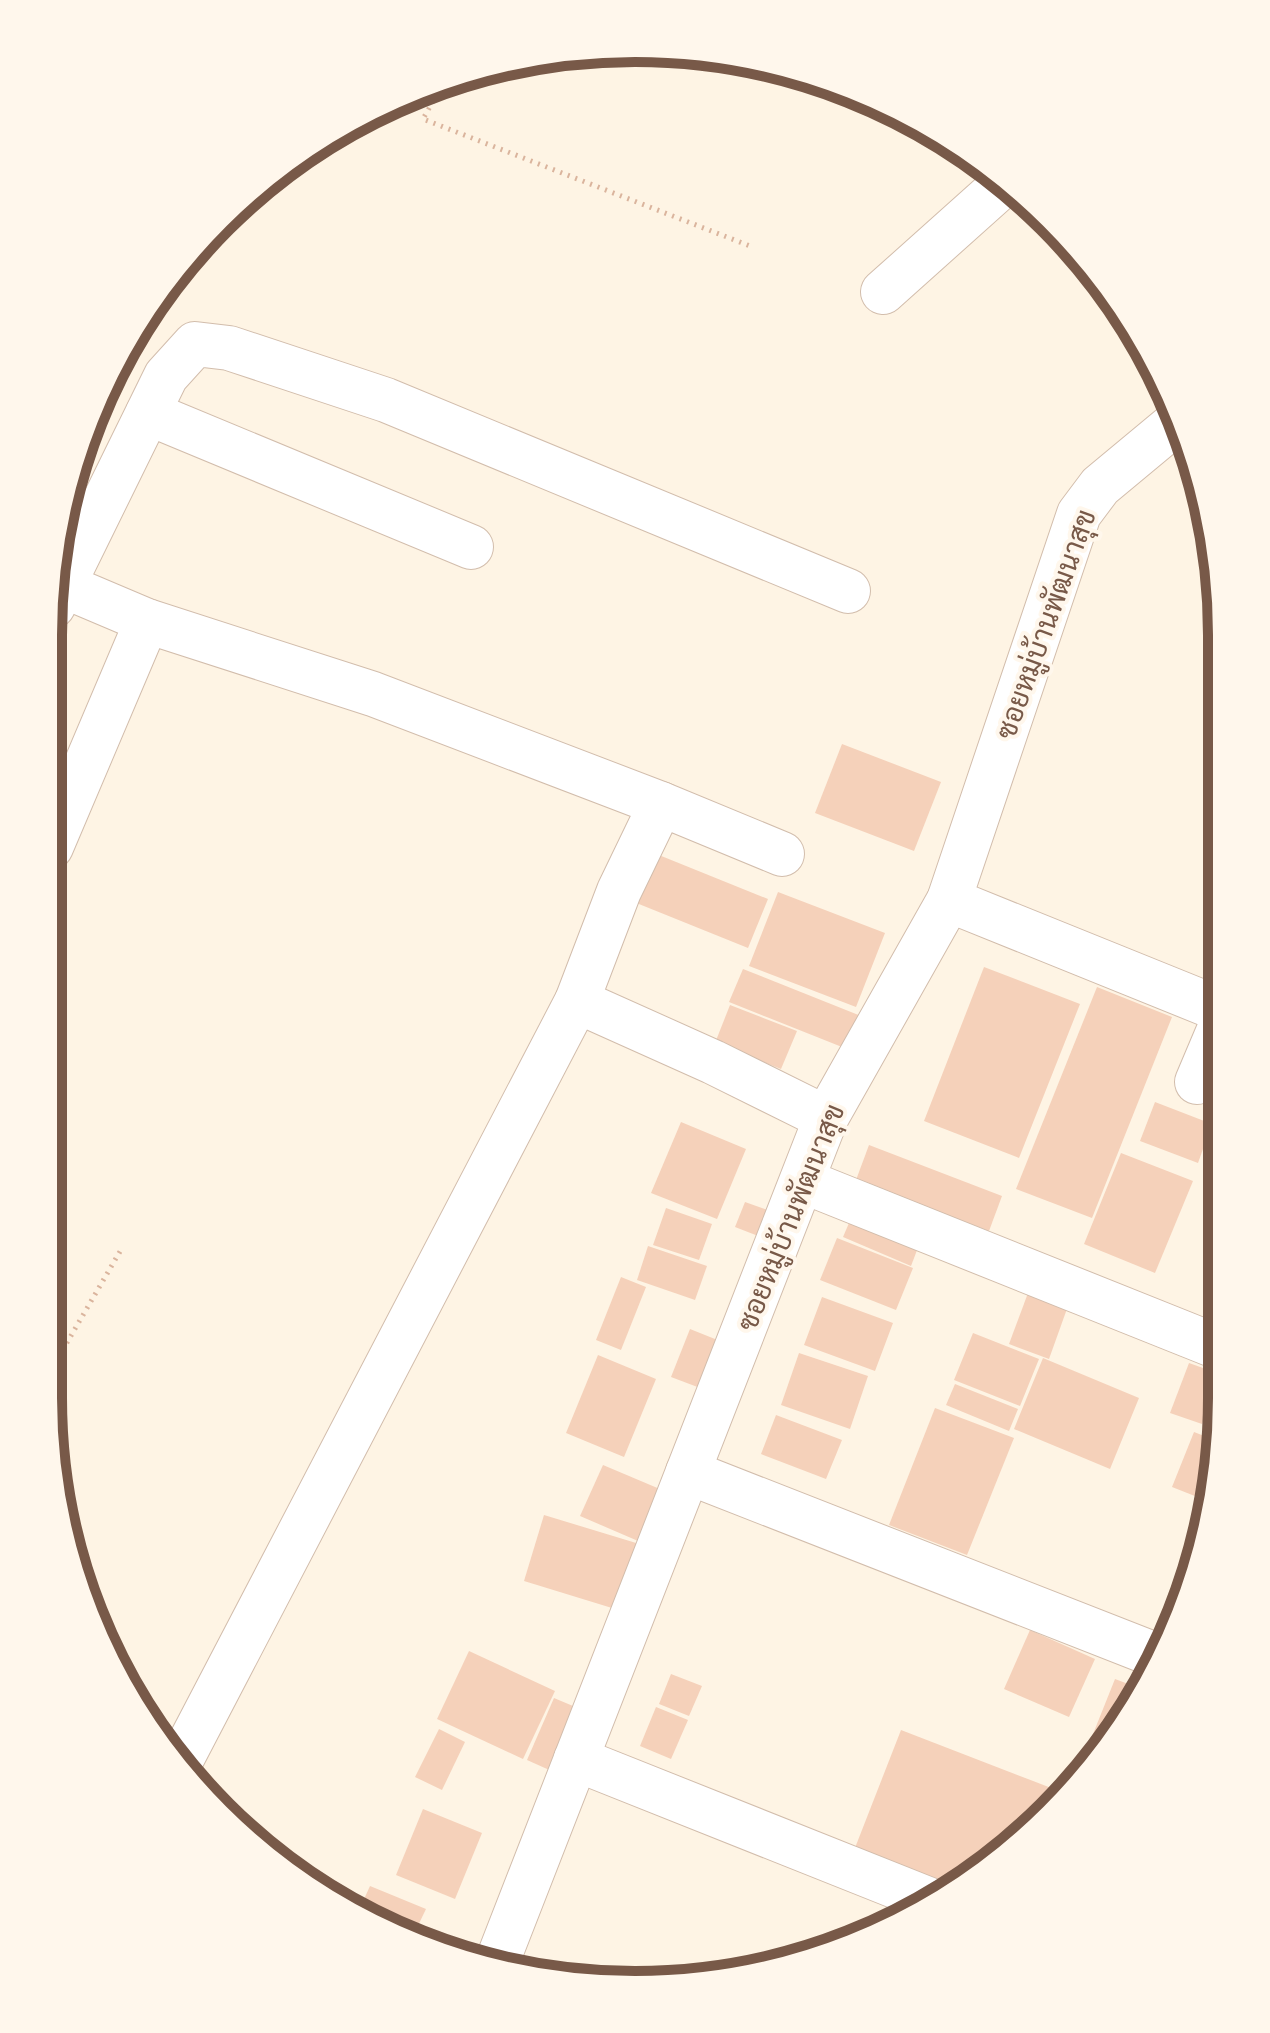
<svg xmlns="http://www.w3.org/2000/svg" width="1270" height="2033" viewBox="0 0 1270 2033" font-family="'Golos Text',Sarabun,sans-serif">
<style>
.building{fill:#f5d1ba}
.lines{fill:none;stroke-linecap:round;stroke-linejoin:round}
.minor-casing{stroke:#d2bdac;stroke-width:46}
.path{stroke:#dab49d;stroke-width:5;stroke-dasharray:2 6;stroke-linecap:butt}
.minor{stroke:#fff;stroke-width:44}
.labels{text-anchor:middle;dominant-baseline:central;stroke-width:8;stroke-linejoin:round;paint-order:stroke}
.street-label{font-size:28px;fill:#785948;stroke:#fff7ec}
.rim{fill:none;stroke:#785948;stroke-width:10}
</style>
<rect width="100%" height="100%" fill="#fef4e4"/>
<g class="building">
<path d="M842,744l99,38 -27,69 -99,-38z"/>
<path d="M644,849l124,50 -20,49 -124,-50z"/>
<path d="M778,892l107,41 -29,74 -107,-41z"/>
<path d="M984,967l96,37 -61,154 -95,-37z"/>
<path d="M743,969l123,49 -14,33 -123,-49z"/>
<path d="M1097,987l75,30 -80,201 -76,-29z"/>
<path d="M730,1005l67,26 -16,38 -66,-26z"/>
<path d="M1155,1102l57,22 -14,39 -58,-22z"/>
<path d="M681,1122l65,27 -29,70 -66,-26z"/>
<path d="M869,1145l133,51 -13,35 -133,-51z"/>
<path d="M1121,1153l72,28 -38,92 -71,-29z"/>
<path d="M745,1202l42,15 -11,26 -41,-16z"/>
<path d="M666,1208l46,16 -13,36 -46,-15z"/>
<path d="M852,1216l67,29 -8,21 -68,-29z"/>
<path d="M837,1238l76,30 -17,42 -76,-30z"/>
<path d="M648,1246l59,20 -12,34 -58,-20z"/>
<path d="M621,1277l25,10 -25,63 -25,-10z"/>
<path d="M1028,1293l40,13 -19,53 -40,-15z"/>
<path d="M822,1297l71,26 -18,48 -71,-26z"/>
<path d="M690,1329l45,18 -19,47 -45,-17z"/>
<path d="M973,1333l66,26 -19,47 -66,-26z"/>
<path d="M799,1353l69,23 -18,53 -69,-24z"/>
<path d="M598,1355l58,24 -32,78 -58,-24z"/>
<path d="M1043,1358l96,40 -29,71 -96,-40z"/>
<path d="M1189,1363l28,10v11l-15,40 -32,-11z"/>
<path d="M955,1384l63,25 -9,22 -63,-26z"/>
<path d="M935,1408l79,30 -47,117 -78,-30z"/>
<path d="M776,1415l66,25 -16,39 -65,-25z"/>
<path d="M1194,1432l23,9v33l-7,28 -38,-15z"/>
<path d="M603,1465l71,30 -22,52 -72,-31z"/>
<path d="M544,1515l102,31 -21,66 -101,-31z"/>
<path d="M1030,1630l65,29 -26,58 -65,-28z"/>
<path d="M469,1651l86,40 -32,68 -86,-40z"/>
<path d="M671,1674l31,12 -13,30 -30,-12z"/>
<path d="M1115,1679l24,9 -39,68 -25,23z"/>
<path d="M554,1698l38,16 -27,63 -38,-17z"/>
<path d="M656,1707l32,13 -17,39 -31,-13z"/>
<path d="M439,1729l26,13 -23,48 -27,-13z"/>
<path d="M901,1730l158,61 -2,5 -96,90 -10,5 -98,-38z"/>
<path d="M423,1809l59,24 -27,66 -59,-24z"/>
<path d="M370,1886l56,23 -13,27 -53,-28z"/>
</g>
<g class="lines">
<defs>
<g id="minor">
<path d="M883,292l123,-110"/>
<path d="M148,413l323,134"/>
<path d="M62,585l85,36 226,73 288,110"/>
<path d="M53,606l113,-230 29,-32 34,4 157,52 462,191"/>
<path d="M51,847l96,-226"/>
<path d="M949,900l270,109"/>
<path d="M577,1001l136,61 113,56"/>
<path d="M1197,1082l22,-52"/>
<path d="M803,1181l415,166"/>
<path d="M688,1472l470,184"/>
<path d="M576,1759l354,141"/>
<path d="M181,1760l396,-759 42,-110 42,-87 121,50"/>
<path d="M497,1962l329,-844 123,-218 130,-386 21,-28 77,-64"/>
</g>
</defs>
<use href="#minor" class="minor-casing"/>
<g class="path">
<path d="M445,80l-22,39 327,127"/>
<path d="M48,1369l17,-23 57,-98"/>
</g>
<use href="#minor" class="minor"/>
</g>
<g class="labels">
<g class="street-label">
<text transform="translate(1045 624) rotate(-70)">ซอยหมู่บ้านพัฒนาสุข</text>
<text transform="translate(790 1217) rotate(-68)">ซอยหมู่บ้านพัฒนาสุข</text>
</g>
</g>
<path d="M0 0H1270V2033H0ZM635 62H635A573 573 0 0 1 1208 635V1398A573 573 0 0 1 635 1971H635A573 573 0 0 1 62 1398V635A573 573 0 0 1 635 62Z" fill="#fff7ec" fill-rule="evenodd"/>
<path class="rim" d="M635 62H635A573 573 0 0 1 1208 635V1398A573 573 0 0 1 635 1971H635A573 573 0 0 1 62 1398V635A573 573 0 0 1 635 62Z"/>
</svg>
